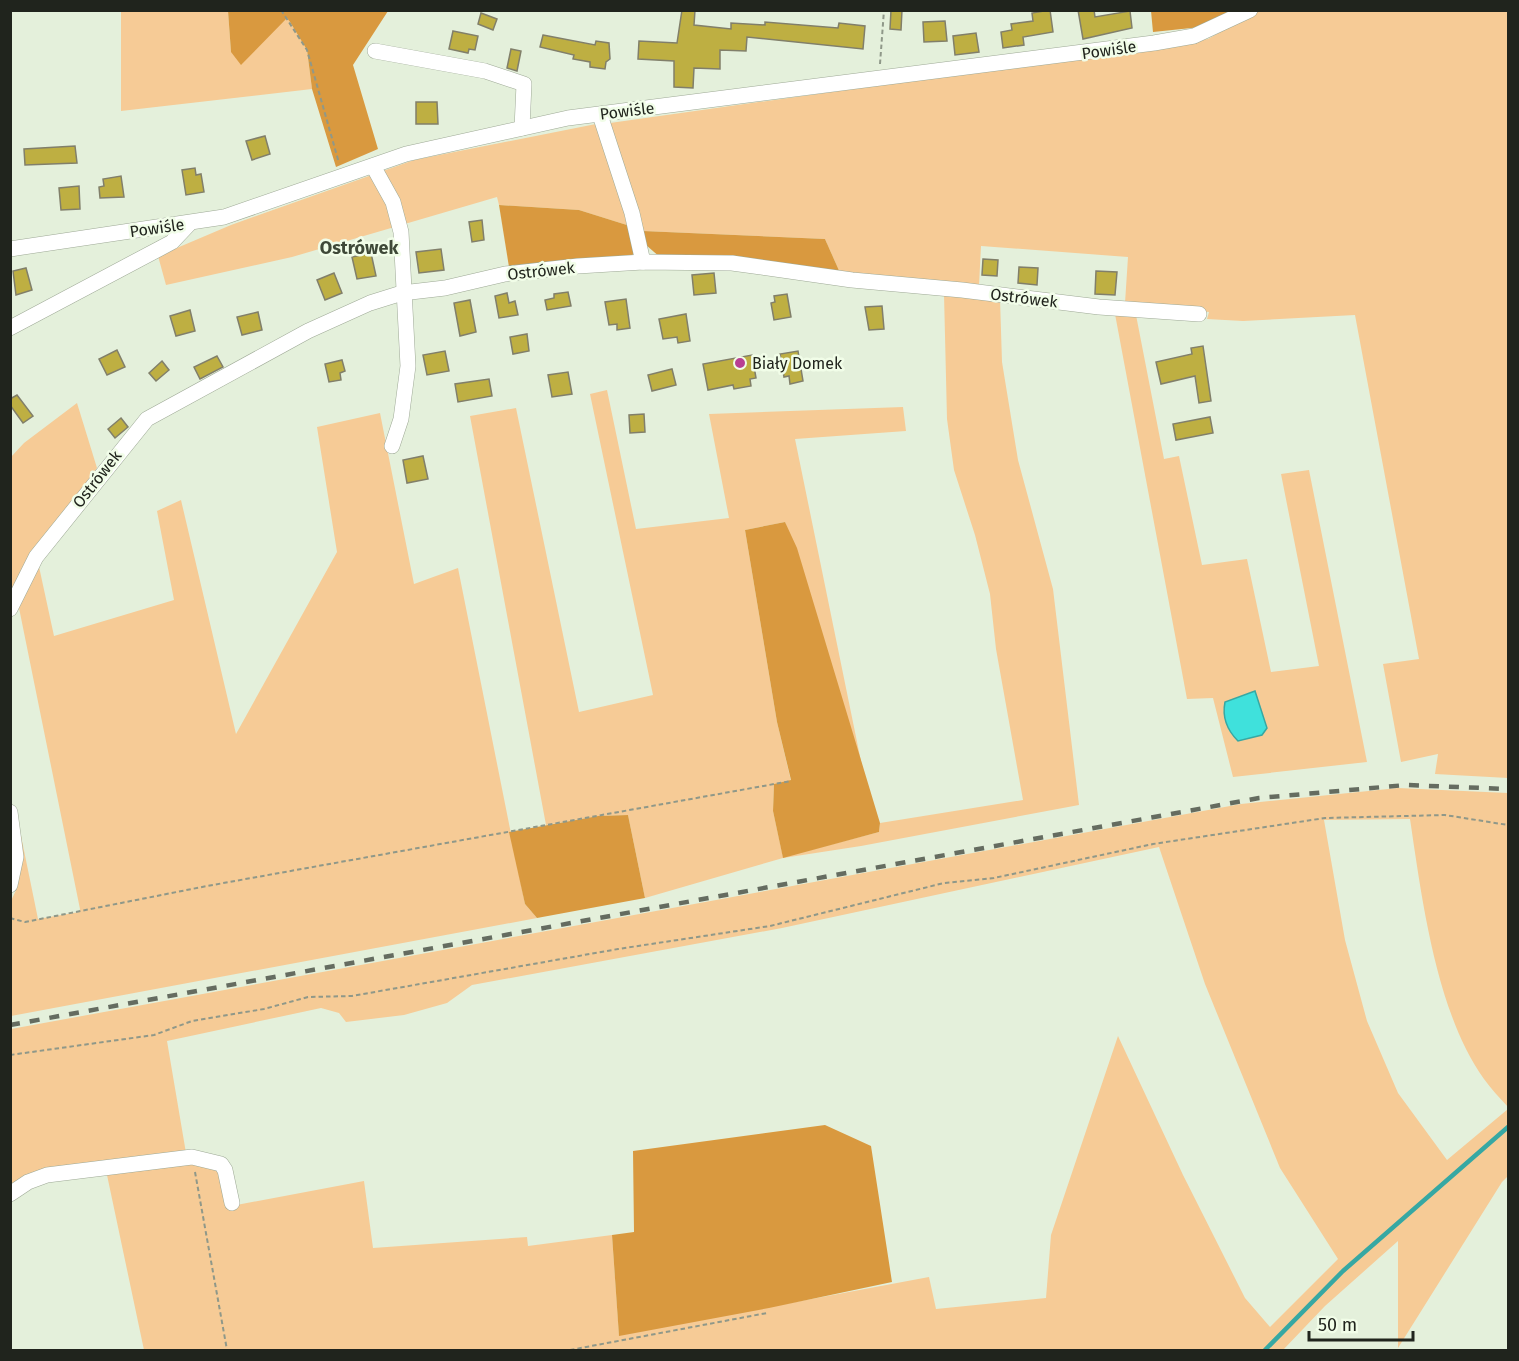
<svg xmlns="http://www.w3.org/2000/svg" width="1519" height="1361" viewBox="0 0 1519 1361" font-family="'Fira Sans',sans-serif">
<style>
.green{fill:#f6cb96}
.forest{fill:#d9993f}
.water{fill:#3fe1dc;stroke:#36a8a3;stroke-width:1.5}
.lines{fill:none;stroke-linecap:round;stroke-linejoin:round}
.stream{stroke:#36a8a3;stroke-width:4.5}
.building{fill:#beaf42;stroke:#817f6a;stroke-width:1.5}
.minor-casing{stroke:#9ea996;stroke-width:16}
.path{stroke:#8f9889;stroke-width:2;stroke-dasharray:4.5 3;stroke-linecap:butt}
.minor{stroke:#fff;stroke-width:15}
.rail{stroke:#656c60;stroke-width:4.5;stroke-dasharray:10 10;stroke-linecap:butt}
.poi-dot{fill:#b83f93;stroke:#f1fde8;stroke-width:2}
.labels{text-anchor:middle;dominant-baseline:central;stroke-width:5;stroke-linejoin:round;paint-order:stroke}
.street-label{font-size:16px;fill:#20241d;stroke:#f1fde8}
.poi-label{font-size:16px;fill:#20241d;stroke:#f1fde8;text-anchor:start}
.neighbourhood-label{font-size:18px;font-weight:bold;fill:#3f4938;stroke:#f1fde8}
</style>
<rect width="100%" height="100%" fill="#e4f0db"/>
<g class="green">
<path d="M121,11h107l3,41 56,-35 20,33 5,39 -191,22z"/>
<path d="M1257,11h251v767l-73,-4 3,-20 -37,8 -18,-98 36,-5 -64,-344 -112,6 -36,-2 2,-7 -84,-9 3,-46 -147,-11 -2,40 -138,-11 -16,-36 -182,-8 -33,-108 598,-84z"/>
<path d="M596,124l34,102 -51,-16 -80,-5 -2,-8 -205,60 -126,28 -8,-29 73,-31 183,-65z"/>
<path d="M944,294l56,5 2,63 16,98 35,129 26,216 -218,41 -78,12 -138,40 -17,-83 -30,1 -52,9 -76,-409 46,-8 63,304 74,-17 -63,-301 17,-4 29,139 93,-11 -20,-104 194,-7 3,24 -111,8 68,332 -78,-249 -40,8 32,192 14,59 -17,3 -1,27 10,46 96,-25 1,-9 143,-23 -27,-151 -6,-55 -15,-59 -21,-65 -7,-51z"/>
<path d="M1115,314l21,1 28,144 15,-3 23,109 45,-6 24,113 48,-6 -38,-192 28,-4 58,292 -134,15 -20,-79 -26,1z"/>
<path d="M77,403l20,65 -71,95 -15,29v-135l13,-14z"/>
<path d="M380,413l34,171 44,-16 67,336 12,14 -526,98 -1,-113 7,-15 3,-57 18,88 41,-7 1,-3 -62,-306 20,-41 16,74 120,-36 -17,-89 24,-11 55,234 101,-182 -20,-125z"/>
<path d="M1398,788l110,5v314c-8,-9 -17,-18 -24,-28 -48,-67 -62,-180 -74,-260l-86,1 21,120 22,81 31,72 49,67 61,-51v67l-6,6 -104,166v-107l-73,65 -42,44h-1139l-37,-175c34,-5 79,-20 111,-5l8,37 138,-26 9,67 154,-11 1,9 84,-11 7,100 310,-58 7,32 110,-11 5,-63 67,-199 65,139 62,123 25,29 68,-68 -58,-91 -75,-184 -46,-137 -377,81 -310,57 -25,18 -43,12 -58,7 -7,-9 -18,-5 -154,33 19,112 -175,36v-160l1230,-225z"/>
</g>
<g class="forest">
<path d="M228,11h160l-35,54 25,84 -42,18 -24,-78 -5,-39 -17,-28 -3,-4 -46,47 -10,-13z"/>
<path d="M1151,11h82l-32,16 -48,5z"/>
<path d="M499,205l80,5 51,16 5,23 -4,10 -122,8z"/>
<path d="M643,231l182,8 16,36 -180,-17 -15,-13z"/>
<path d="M785,522l12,26 83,275 -1,9 -96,26 -10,-47 1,-27 17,-4 -14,-58 -32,-192z"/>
<path d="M628,815l17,83 -108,20 -12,-14 -16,-72 89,-16z"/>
<path d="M825,1125l46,21 21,136 -123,26 -150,28 -7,-101 22,-3 -1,-81z"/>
</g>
<path class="water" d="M1255,691l12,37 -5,7 -24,6c-11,-11 -16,-24 -13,-39z"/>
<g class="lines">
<path class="stream" d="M1265,1350l78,-79 165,-144"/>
</g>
<g class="building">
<path d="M682,10h13l-1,15 37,4v-6l34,2v-3l73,6 1,-5 26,3 -2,23 -116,-12 -1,14 -26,-1v19l-26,-1 -1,20 -19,-1v-26l-36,-2 1,-18 38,2z"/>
<path d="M891,10h11l-1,20 -11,-1z"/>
<path d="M1050,10l3,22 -30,5 1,8 -21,3 -2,-16 11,-2 -1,-6 22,-3 -1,-8z"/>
<path d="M1078,10h16l1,7 35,-6 2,17 -49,11z"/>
<path d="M481,13l16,6 -4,11 -15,-6z"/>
<path d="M945,21l2,20 -23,1 -1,-20z"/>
<path d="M453,31l25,5 -3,14 -6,-1 -1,4 -19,-4z"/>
<path d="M976,33l3,19 -24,3 -2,-19z"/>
<path d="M543,35l52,10 1,-4 13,2 1,16 -4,3 -1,7 -15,-2v-5l-17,-3 1,-4 -34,-8z"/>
<path d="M511,49l10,2 -4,20 -10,-3z"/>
<path d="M416,102h21l1,22h-22z"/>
<path d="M265,136l5,18 -18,6 -6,-19z"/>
<path d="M75,146l2,17 -52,2 -1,-16z"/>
<path d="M195,168l1,7 5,-1 3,18 -18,3 -4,-25z"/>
<path d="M121,176l3,21 -24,1 -1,-11 5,-1 -1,-7z"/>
<path d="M79,186l1,23 -19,1 -2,-22z"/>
<path d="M482,220l2,20 -12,2 -3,-20z"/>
<path d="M441,249l3,21 -25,3 -3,-21z"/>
<path d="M371,253l5,23 -19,3 -5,-22z"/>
<path d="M983,259l15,1 -1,16 -15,-1z"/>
<path d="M1019,267l19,1 -1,17 -19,-2z"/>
<path d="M26,268l6,22 -16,5 -3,-24z"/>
<path d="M1096,271l21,1 -2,23 -20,-1z"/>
<path d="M334,273l8,20 -17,7 -8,-20z"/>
<path d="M714,273l2,20 -22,2 -2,-20z"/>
<path d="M568,292l3,14 -24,4 -2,-10 9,-2v-4z"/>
<path d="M507,293l2,10 6,-2 3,14 -19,3 -4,-22z"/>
<path d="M787,294l4,23 -17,3 -3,-17 4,-1 -1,-6z"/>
<path d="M626,299l4,29 -13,2v-6l-8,1 -4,-23z"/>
<path d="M470,300l6,32 -16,4 -6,-33z"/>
<path d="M882,306l2,23 -15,1 -4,-23z"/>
<path d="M190,310l5,21 -19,5 -6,-20z"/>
<path d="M258,312l4,18 -20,5 -5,-18z"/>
<path d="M686,314l4,27 -12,2 -1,-6 -14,2 -4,-20z"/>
<path d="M527,334l2,17 -16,3 -3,-17z"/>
<path d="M1203,346l8,55 -12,2 -4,-27 -34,8 -5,-22 36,-8 -1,-6z"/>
<path d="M117,350l8,17 -18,8 -8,-16z"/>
<path d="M445,351l4,20 -22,4 -4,-20z"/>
<path d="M798,351l5,30 -13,3 -1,-8 -5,1 -4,-23z"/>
<path d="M752,355l4,23 -6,1 1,7 -17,3 -1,-4 -25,5 -5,-26z"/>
<path d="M217,356l6,11 -23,12 -6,-12z"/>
<path d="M342,360l3,11 -5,2 1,7 -12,2 -4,-18z"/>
<path d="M162,361l7,9 -13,11 -7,-8z"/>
<path d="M672,369l4,16 -24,6 -4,-16z"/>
<path d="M568,372l4,22 -20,3 -4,-22z"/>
<path d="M489,379l3,17 -34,6 -3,-18z"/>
<path d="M17,395l16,21 -10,7 -13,-18v-6z"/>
<path d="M644,414l1,18 -15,1 -1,-18z"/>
<path d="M1210,417l3,16 -37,7 -3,-16z"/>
<path d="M121,418l7,9 -13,11 -7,-9z"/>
<path d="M423,456l5,23 -21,4 -4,-23z"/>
</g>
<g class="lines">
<defs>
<g id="minor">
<path d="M375,51l110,20 39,13 -2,44"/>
<path d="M600,115l32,98 11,49"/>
<path d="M373,166l20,36 8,30 7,134 -7,53 -9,27"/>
<path d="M10,249l214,-32 182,-63 162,-36 586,-75 40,-7 56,-26"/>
<path d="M10,328l162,-86 18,-19"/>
<path d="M10,609l26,-52 111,-138 161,-88 62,-28 32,-10 43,-5 60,-14 73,-8 65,-4 89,1 120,17 110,10 137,17 100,7"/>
<path d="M10,812l6,45 -6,28"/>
<path d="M10,1194l18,-12 19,-7 145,-18 29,7 4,6 7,33"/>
</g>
</defs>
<use href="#minor" class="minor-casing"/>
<g class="path">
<path d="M281,10l26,40 32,113"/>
<path d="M880,64l4,-54"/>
<path d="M10,918l15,4 182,-36 584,-105"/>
<path d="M10,1055l144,-20 38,-14 72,-12 44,-12 44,-1 266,-47 152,-23 174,-43 50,-5 159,-34 172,-26 120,-3 63,10"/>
<path d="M195,1172l32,178"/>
<path d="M570,1350l197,-37"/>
</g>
<use href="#minor" class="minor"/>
<path class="rail" d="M10,1025l1249,-227 147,-13 102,4"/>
</g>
<circle class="poi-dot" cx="740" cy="363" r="6"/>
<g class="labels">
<g class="street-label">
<text transform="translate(1109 50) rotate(-8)">Powiśle</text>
<text transform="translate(627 111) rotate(-7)">Powiśle</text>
<text transform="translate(157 228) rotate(-8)">Powiśle</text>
<text transform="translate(541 271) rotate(-6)">Ostrówek</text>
<text transform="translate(1024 298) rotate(7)">Ostrówek</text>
<text transform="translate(97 479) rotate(-52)">Ostrówek</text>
</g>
<g class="poi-label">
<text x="752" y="363">Biały Domek</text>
</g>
<g class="neighbourhood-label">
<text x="359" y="248">Ostrówek</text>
</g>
</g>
<rect width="1519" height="1361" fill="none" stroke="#20241d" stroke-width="24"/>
<path d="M1309 1331v9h104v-9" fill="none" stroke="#20241d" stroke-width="3"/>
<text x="1318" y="1331" font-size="18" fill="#20241d" stroke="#f1fde8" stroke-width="4.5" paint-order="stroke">50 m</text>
</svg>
